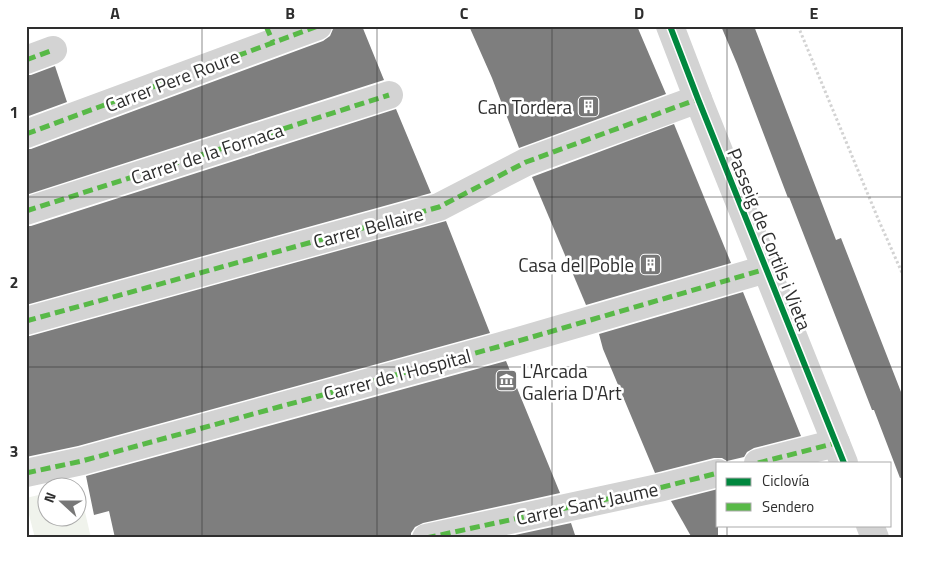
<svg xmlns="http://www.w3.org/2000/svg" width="929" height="564" viewBox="0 0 929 564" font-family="'Titillium Web',sans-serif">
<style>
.green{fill:#f0f3ec}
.building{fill:#7e7e7e}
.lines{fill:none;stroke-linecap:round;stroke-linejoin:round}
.path{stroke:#d3d3d3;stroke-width:3;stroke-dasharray:2.5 2.5;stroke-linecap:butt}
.minor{stroke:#d3d3d3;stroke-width:28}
.quiet{stroke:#58b947;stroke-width:5;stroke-dasharray:10 5;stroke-linecap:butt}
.cycleway-casing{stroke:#fff;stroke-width:9}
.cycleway{stroke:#00873e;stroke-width:6}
.grid{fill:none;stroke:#2e2e2e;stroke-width:1;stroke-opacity:0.55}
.labels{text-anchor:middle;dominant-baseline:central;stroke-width:5;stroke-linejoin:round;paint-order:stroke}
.street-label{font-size:19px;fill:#2e2e2e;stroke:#fff}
.poi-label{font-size:19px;fill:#2e2e2e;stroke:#fff;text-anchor:end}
.neatline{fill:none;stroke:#2e2e2e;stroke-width:2}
.grid-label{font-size:16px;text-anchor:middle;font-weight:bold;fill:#2e2e2e}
</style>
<rect width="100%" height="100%" fill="#fff"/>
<path class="green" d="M77,486h2l12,52h-56l-9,-35v-5l21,-5 1,23h30z"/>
<g class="building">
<path d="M333,26h29l22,54 -358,115v-46h5l292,-108 7,-5 3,-7z"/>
<path d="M469,26h168l29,68 -147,54 -27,-70z"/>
<path d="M721,26h33l82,214 5,-2 62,159v80l-3,1 -26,-68h-2l-83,-213 -1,1 -51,-134z"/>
<path d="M55,66l12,36 -41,15v-42h5z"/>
<path d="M396,109l35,84 -405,112v-79h5z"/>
<path d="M674,124l57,139 -145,42 -54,-128z"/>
<path d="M446,221l44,112 -412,113 -52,11v-121h4z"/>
<path d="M743,292l58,144 -47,12 -7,4 -3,5 -17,4 -5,-3h-8l-59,15 -52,-124 -4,-15z"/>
<path d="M506,361l54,132 -137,30 -8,4 -4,6v5h-296l-6,-27 -15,4 -8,-39z"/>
<path d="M718,489v49h-26l-21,-37z"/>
<path d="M571,523l5,15h-75z"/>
</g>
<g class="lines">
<path class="path" d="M798,26l81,195 24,54"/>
<g class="minor">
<path d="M670,26l28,73 146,364"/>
<path d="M26,60l27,-10"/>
<path d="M26,134l292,-108"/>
<path d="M26,211l363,-116"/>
<path d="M26,321l413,-114 87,-45 172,-63"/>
<path d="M758,463l78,-20"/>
<path d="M26,473l56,-12 419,-115 265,-77"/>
<path d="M870,525l5,13"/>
<path d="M426,538l237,-51 55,-14"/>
</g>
<g class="quiet">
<path d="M266,26l7,16"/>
<path d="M26,60l27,-10"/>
<path d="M26,134l292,-108"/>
<path d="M26,211l363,-116"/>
<path d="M26,321l413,-114 87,-45 172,-63"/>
<path d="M758,463l78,-20"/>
<path d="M26,473l56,-12 419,-115 265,-77"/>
<path d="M426,538l237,-51 55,-14"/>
</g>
<defs>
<path id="cycleway" d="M670,26l28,73 146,364"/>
</defs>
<use href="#cycleway" class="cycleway-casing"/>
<use href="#cycleway" class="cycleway"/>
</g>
<path class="grid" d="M202,26v512M377,26v512M552,26v512M727,26v437M26,197h877M26,367h877M727,525v13"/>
<defs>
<symbol id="building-square" viewBox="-11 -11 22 22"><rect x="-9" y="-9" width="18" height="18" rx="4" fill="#777" stroke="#fff"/><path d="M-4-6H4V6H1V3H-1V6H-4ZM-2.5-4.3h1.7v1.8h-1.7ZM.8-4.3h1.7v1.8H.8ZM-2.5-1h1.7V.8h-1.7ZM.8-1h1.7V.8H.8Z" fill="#fff"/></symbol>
<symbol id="museum-square" viewBox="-11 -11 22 22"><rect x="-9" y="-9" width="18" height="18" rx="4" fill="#777" stroke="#fff"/><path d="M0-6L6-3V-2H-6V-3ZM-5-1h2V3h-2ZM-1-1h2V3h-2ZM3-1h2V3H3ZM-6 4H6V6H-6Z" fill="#fff"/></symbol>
</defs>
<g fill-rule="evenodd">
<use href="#building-square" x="576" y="94" width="25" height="25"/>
<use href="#building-square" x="638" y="252" width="25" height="25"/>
<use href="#museum-square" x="494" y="368" width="25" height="25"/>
</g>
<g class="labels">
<g class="street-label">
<text transform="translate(172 80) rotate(-21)">Carrer Pere Roure</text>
<text transform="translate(207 153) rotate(-18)">Carrer de la Fornaca</text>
<text transform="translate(368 227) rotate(-15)">Carrer Bellaire</text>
<text transform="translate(770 239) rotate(68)">Passeig de Cortils i Vieta</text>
<text transform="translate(397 374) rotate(-15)">Carrer de l'Hospital</text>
<text transform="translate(587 503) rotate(-12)">Carrer Sant Jaume</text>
</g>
<g class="poi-label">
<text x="572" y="106">Can Tordera</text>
<text x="634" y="264">Casa del Poble</text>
<text x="522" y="370" text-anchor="start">L'Arcada<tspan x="522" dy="22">Galeria D'Art</tspan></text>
</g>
</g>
<rect width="929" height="564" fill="none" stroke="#ffffff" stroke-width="55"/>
<rect x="716" y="462" width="175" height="65" fill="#ffffff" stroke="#ababab"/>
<rect x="726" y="478" width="25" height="8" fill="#00873e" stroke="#ababab"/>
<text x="762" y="486" font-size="15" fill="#2e2e2e">Ciclovía</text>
<rect x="726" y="503" width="25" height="8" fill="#58b947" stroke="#ababab"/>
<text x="762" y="512" font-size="15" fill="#2e2e2e">Sendero</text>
<g transform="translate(62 502) rotate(291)"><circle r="24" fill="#ffffff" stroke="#ababab"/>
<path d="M0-4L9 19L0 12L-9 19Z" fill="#777777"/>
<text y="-8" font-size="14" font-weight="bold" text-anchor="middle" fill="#2e2e2e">N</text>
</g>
<rect x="28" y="28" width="874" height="508" class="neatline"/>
<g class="grid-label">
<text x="115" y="19">A</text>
<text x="290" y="19">B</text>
<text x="464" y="19">C</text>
<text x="639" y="19">D</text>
<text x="814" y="19">E</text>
<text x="14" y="118">1</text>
<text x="14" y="288">2</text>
<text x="14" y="457">3</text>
</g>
</svg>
